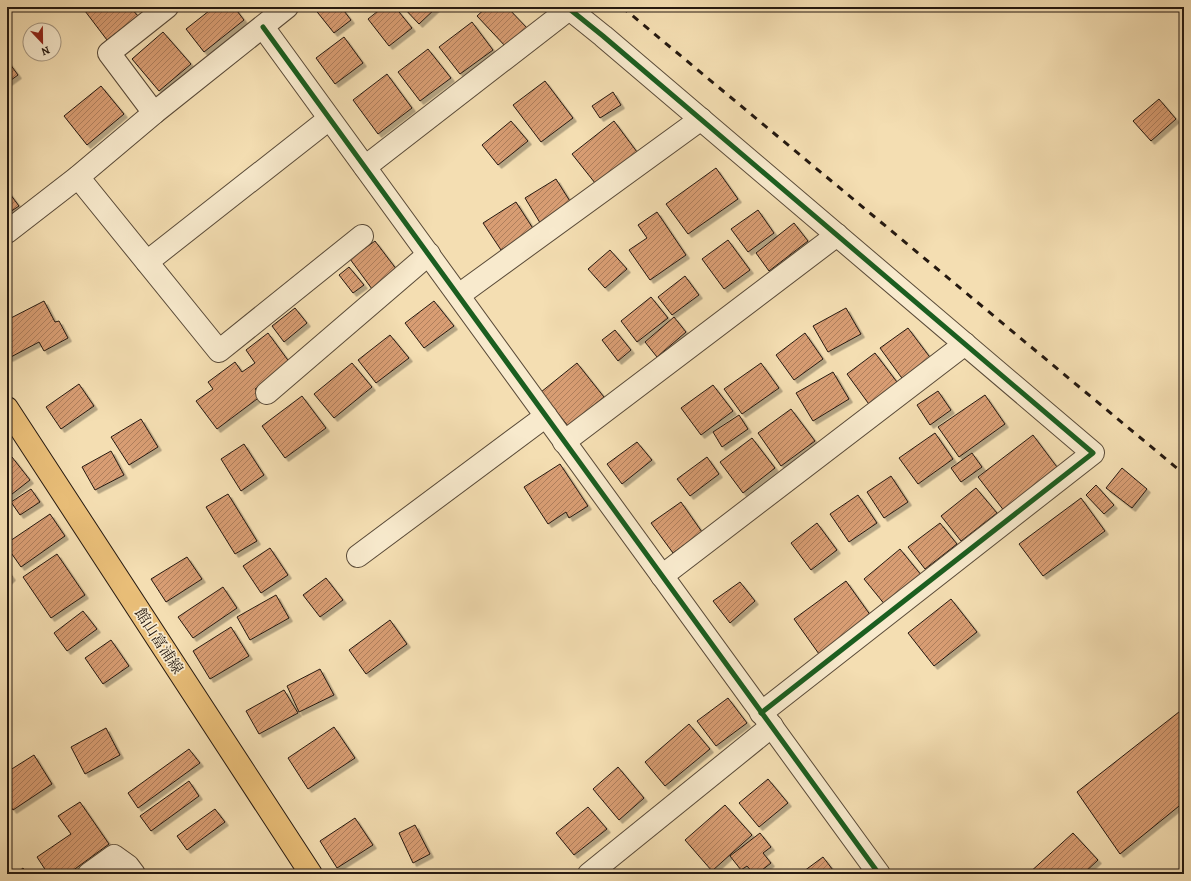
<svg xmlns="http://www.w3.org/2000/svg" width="1191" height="881" viewBox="0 0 1191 881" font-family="Alegreya,'Noto Serif JP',serif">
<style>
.building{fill:url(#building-hatch);stroke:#251910;filter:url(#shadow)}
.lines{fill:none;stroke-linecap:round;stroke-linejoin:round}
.minor-casing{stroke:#594a38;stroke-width:24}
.major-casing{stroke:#251910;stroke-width:24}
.minor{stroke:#f8eacd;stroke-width:22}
.major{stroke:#eabf79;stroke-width:22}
.rail{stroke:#251910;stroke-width:3;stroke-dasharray:7 7;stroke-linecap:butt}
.cycleway-casing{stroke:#f8eacd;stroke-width:8}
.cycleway{stroke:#1b5e20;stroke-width:5}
.labels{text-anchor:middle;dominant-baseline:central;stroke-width:3.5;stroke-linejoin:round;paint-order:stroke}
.street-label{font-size:15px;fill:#251910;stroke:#f8eacd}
</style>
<defs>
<pattern id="building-hatch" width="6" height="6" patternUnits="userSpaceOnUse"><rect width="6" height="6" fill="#d89d73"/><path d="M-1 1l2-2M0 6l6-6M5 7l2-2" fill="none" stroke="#af7f5d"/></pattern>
<filter id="shadow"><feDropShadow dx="3.5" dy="3.5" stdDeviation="0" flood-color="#0004"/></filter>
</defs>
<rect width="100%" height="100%" fill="#f4deb2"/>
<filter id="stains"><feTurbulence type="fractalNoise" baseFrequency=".005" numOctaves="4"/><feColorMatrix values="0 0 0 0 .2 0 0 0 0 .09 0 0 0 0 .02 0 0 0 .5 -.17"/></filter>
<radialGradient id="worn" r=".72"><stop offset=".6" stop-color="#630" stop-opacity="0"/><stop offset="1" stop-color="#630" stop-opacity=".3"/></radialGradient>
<g class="building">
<path d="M91,7h39l8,9 -31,24 -22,-29z"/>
<path d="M214,7h20l10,13 -40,32 -18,-23z"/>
<path d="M315,7h26l10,13 -17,13 -20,-25z"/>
<path d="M383,7h12l17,21 -23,18 -21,-27z"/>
<path d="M403,7h34l-18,17z"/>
<path d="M487,7h20l21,22 -21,19 -30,-32z"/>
<path d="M472,22l21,28 -33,24 -21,-27z"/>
<path d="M163,32l28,32 -32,27 -27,-32z"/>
<path d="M344,37l19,26 -28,21 -19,-26z"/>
<path d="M428,49l23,29 -31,23 -22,-29z"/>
<path d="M7,60l11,15 -11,8z"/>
<path d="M387,74l25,34 -34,26 -25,-34z"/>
<path d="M545,81l28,37 -32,24 -28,-37z"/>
<path d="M101,86l23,28 -37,31 -23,-29z"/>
<path d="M613,92l8,13 -21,13 -8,-12z"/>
<path d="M1159,99l17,20 -25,22 -18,-20z"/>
<path d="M511,121l17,20 -30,24 -16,-20z"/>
<path d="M614,121l26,35 -41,32 -27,-34z"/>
<path d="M716,168l22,31 -50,35 -22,-30z"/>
<path d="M556,179l17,27 -31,20 -17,-28z"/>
<path d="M7,190l12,16 -12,8z"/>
<path d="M516,202l18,28 -33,20 -18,-27z"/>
<path d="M758,210l16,23 -26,19 -17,-23z"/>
<path d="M657,212l29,43 -36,25 -21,-30 18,-12 -9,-13z"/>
<path d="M794,223l14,18 -39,30 -13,-18z"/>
<path d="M728,240l22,30 -26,19 -22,-30z"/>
<path d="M375,241l22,29 -25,19 -22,-30z"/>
<path d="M610,250l17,19 -22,19 -17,-19z"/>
<path d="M349,267l15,18 -11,8 -14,-18z"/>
<path d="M685,276l14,19 -27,20 -14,-18z"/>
<path d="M651,297l17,21 -31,24 -16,-21z"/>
<path d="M44,301l11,21 4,-1 9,17 -24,13 -5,-9 -30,16 -2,-5v-33z"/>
<path d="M434,301l20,25 -30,22 -19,-25z"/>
<path d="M295,308l12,15 -23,19 -12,-16z"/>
<path d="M846,308l15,26 -33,18 -15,-26z"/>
<path d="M674,317l12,15 -29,25 -12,-15z"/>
<path d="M908,328l24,32 -28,21 -24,-33z"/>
<path d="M615,330l16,20 -13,11 -16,-21z"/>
<path d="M268,333l22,30 -35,26 6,7 -44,33 -21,-28 17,-12 -5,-7 27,-20 7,10 13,-9 -9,-13z"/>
<path d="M805,333l18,26 -29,21 -18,-25z"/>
<path d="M390,335l19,23 -33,25 -18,-23z"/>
<path d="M875,353l25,33 -29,21 -24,-33z"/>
<path d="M352,363l20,24 -38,31 -20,-24z"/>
<path d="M577,363l27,34 -36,29 -27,-34z"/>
<path d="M761,363l18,25 -37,26 -18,-25z"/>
<path d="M833,372l16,27 -36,22 -17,-28z"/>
<path d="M79,384l15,22 -33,23 -15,-22z"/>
<path d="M713,385l20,26 -32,24 -20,-27z"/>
<path d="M938,391l13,19 -21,15 -13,-20z"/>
<path d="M985,395l20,29 -46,33 -21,-30z"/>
<path d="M302,396l24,32 -41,30 -23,-32z"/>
<path d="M791,409l24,32 -34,25 -23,-33z"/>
<path d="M739,415l9,14 -26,18 -9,-15z"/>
<path d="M141,419l17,28 -29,18 -18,-28z"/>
<path d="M935,433l18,26 -35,25 -19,-26z"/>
<path d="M1033,435l27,36 -55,41 -27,-35z"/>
<path d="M752,438l23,30 -32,25 -23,-31z"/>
<path d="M637,442l15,18 -30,24 -15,-20z"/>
<path d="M244,444l20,31 -23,16 -20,-32z"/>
<path d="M111,451l13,24 -29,15 -13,-23z"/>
<path d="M972,453l10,14 -21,15 -10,-14z"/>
<path d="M12,457l18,23 -23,18v-38z"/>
<path d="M707,457l12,17 -29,22 -13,-17z"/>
<path d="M560,464l28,42 -19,12 -3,-6 -18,12 -24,-37z"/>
<path d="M1122,468l25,21 -15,19 -26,-20z"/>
<path d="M891,476l17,26 -24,16 -17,-26z"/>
<path d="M1096,485l18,20 -10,9 -18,-19z"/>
<path d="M976,488l21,25 -36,28 -20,-25z"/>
<path d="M31,489l9,13 -20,13 -9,-13z"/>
<path d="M228,494l29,47 -22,13 -29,-47z"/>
<path d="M858,495l19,28 -28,19 -19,-28z"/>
<path d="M1081,498l24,33 -62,45 -24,-32z"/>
<path d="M681,502l21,30 -29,21 -22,-30z"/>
<path d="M50,514l15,22 -44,31 -14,-20v-4z"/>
<path d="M817,523l20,27 -26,20 -20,-27z"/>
<path d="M940,523l17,21 -32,25 -17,-22z"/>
<path d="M270,548l18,27 -27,18 -18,-27z"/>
<path d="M900,549l22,27 -36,30 -22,-27z"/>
<path d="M57,554l28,41 -34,23 -28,-41z"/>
<path d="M187,557l15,22 -36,23 -15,-23z"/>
<path d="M7,570l5,7 -5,5z"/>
<path d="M326,578l17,22 -23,17 -17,-22z"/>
<path d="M846,581l25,35 -52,38 -25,-35z"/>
<path d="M740,582l15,19 -25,22 -17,-22z"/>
<path d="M223,587l14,21 -44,30 -15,-21z"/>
<path d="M276,595l13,23 -39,22 -13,-23z"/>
<path d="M951,599l26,33 -43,34 -26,-33z"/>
<path d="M83,611l14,18 -30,22 -13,-18z"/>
<path d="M390,620l17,24 -41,30 -17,-24z"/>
<path d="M231,627l18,29 -39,23 -17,-28z"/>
<path d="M111,640l18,26 -26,18 -18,-26z"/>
<path d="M320,669l14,26 -35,17 -12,-26z"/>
<path d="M284,690l14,23 -39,21 -13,-23z"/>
<path d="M728,698l19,25 -31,23 -19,-25z"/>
<path d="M1184,708v94l-64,52 -43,-62z"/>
<path d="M689,724l21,25 -45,37 -20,-24z"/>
<path d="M334,727l21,31 -47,31 -20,-31z"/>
<path d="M106,728l14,27 -35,19 -14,-27z"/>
<path d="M189,749l11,14 -62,45 -10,-15z"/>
<path d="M34,755l18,29 -39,26 -6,-9v-29z"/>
<path d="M618,767l26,31 -25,22 -26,-31z"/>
<path d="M768,779l20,24 -29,24 -20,-24z"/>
<path d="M189,781l10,15 -48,35 -11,-15z"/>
<path d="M80,802l29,42 -41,30h-20l-11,-17 34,-23 -13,-18z"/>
<path d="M725,805l27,30 -40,36 -27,-31z"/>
<path d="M588,807l19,22 -33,26 -18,-22z"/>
<path d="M215,809l10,13 -38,28 -10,-14z"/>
<path d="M355,818l18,27 -36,23 -17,-27z"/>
<path d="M415,825l15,29 -17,9 -14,-30z"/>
<path d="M760,833l11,14 -8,6 8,10 -14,11h-3l-7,-8 -6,4 -11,-14z"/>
<path d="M1073,833l25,27 -15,14h-55z"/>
<path d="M823,857l13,17h-36z"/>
<path d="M23,868l5,6h-13z"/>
<path d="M779,870l4,4h-9z"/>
</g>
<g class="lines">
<defs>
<g id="minor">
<path d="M567,7l36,29 490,417 -332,260"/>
<path d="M263,27l616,847"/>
<path d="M154,113l-45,-60 58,-46"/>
<path d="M365,167l204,-158"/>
<path d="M78,177l141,174 143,-115"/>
<path d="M7,232l71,-55 76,-64 133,-106"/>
<path d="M147,262l182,-143"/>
<path d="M459,295l242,-176"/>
<path d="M267,393l162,-139"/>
<path d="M564,442l273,-207"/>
<path d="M358,556l188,-140"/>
<path d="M662,576l303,-232"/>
<path d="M89,874l25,-18 14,10 6,8"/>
<path d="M589,874l183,-148"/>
</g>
<path id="major" d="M7,408l304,466"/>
</defs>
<use href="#minor" class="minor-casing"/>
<use href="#major" class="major-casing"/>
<use href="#minor" class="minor"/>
<use href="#major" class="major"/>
<path class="rail" d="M622,7l562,467"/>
<defs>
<g id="cycleway">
<path d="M567,7l36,29 490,417 -332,260"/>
<path d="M263,27l616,847"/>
</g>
</defs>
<use href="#cycleway" class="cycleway-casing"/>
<use href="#cycleway" class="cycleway"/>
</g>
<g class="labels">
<g class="street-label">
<text transform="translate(159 641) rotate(57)">館山富浦線</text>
</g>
</g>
<rect width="1191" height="881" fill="none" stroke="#f4deb2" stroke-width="24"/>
<rect x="8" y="8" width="1175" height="865" fill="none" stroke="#251910" stroke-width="2"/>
<rect x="12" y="12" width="1167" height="857" fill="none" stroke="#251910"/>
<g transform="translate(42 42) rotate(158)"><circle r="19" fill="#f8eacd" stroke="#a49681"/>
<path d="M0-3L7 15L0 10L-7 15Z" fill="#8f2418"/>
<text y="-6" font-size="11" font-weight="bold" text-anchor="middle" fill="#251910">N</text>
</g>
<rect width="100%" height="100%" filter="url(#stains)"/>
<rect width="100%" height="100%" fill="url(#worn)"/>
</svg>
